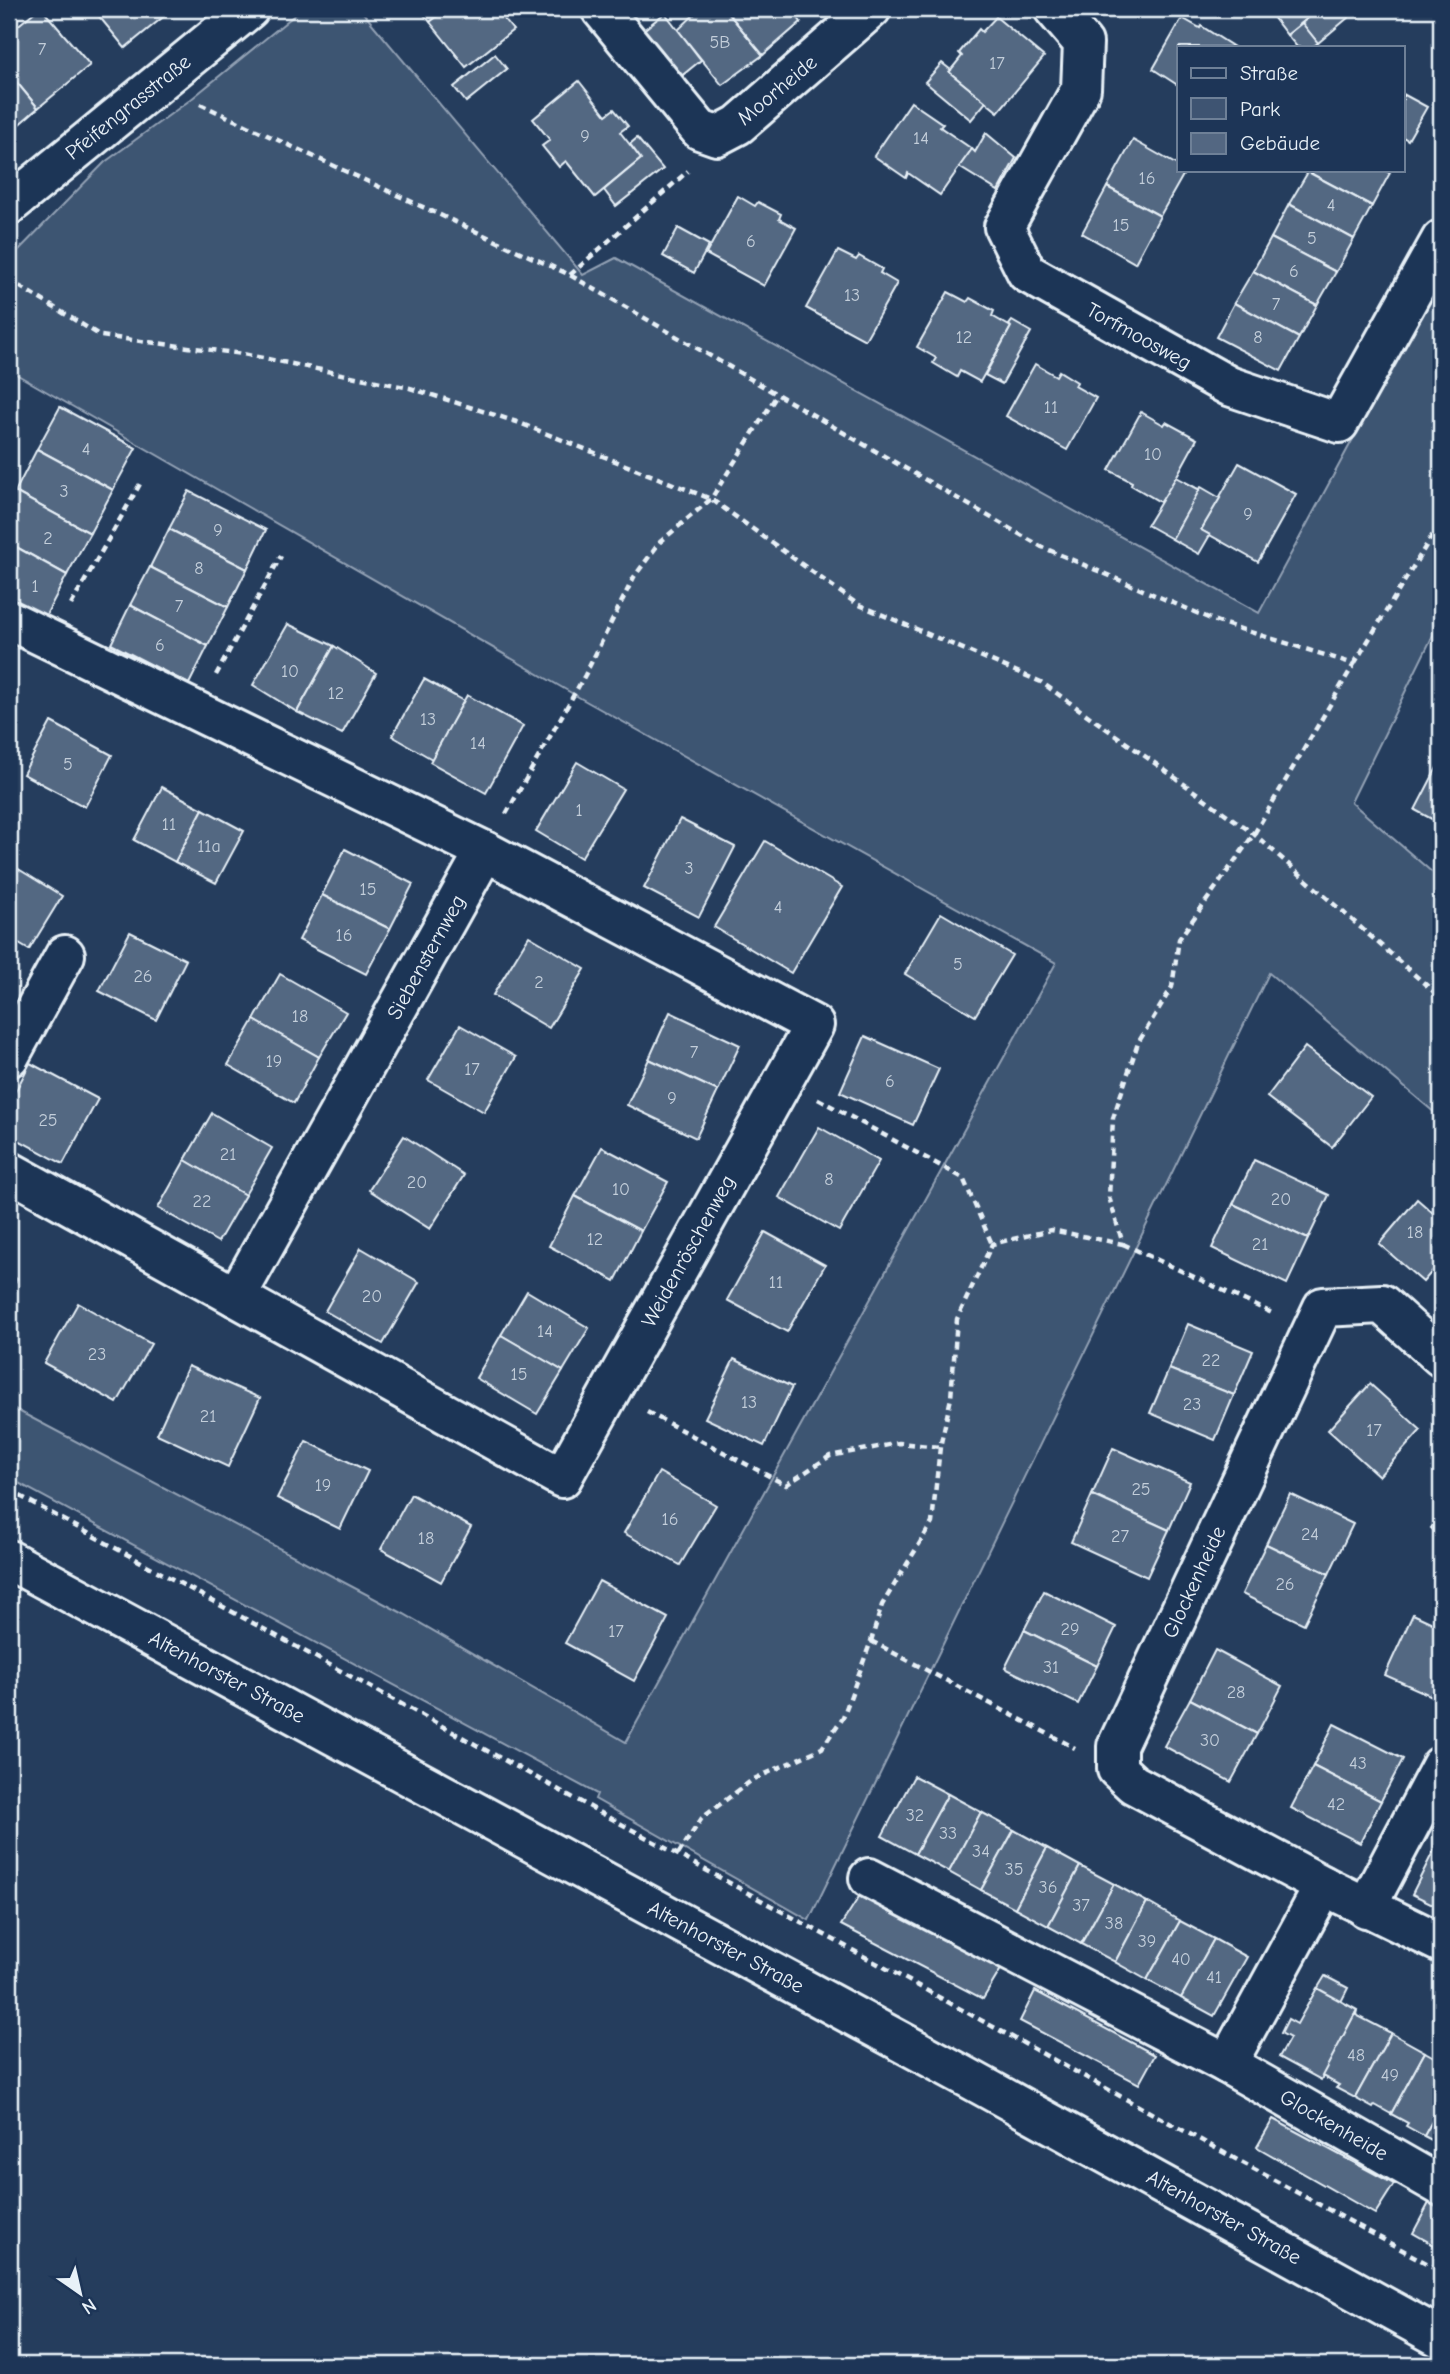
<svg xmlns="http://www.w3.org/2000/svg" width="1450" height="2374" viewBox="0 0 1450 2374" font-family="'Comic Neue',sans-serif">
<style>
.green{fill:#3e5472;stroke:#93a2b5;stroke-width:2}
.building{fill:#536782;stroke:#e8f1f8;stroke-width:2}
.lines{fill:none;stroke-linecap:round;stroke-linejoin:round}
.street-casing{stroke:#e8f1f8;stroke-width:44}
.secondary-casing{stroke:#e8f1f8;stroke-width:44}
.path{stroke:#e8f1f8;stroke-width:4.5;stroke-dasharray:7 5;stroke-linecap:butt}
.street{stroke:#1d3557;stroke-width:38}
.secondary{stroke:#1d3557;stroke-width:38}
.labels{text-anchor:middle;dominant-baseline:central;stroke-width:5;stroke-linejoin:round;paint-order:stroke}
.number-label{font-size:18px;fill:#c3ceda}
.street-label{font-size:21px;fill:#e8f1f8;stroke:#1d3557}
</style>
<rect width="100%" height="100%" fill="#253d5d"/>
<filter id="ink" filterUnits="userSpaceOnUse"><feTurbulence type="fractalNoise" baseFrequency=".0143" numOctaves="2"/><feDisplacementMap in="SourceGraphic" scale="14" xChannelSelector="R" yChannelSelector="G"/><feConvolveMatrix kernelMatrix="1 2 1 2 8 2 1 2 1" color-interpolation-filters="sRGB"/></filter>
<g filter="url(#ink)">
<path class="green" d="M302,9h58l223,266 33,-17 643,355 182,-337v343l-90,183 90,78v238l-172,-145 -460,947 -214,-121 2,-5 -588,-316v-72l395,208 222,128 430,-779 -474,-264 -573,-329v-110l96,-98 85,-62z"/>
<g class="building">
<path d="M38,9h4l48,56 -52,43 -29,-35v-40z"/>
<path d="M93,9h80l-48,39z"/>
<path d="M419,9h28l-17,13z"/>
<path d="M447,9h53l2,2 -3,2 14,17 -47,37 -36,-45z"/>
<path d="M700,9h25l38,46 -41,30 -44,-55z"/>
<path d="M725,9h66l10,13 -38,33z"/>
<path d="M1267,9h52l-32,26z"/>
<path d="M1319,9h23l7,8 -31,26 -16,-20z"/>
<path d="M665,13l36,47 -22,18 -38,-46z"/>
<path d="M996,17l48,40 -46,55 -49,-40 13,-16 -3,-3 20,-24 3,3z"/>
<path d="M1182,18l18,10 1,-2 33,21h-55v39l-26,-17z"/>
<path d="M1302,23l16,20 -6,4h-15l-10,-12z"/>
<path d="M495,54l12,15 -41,33 -12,-15z"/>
<path d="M942,63l9,7 -2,2 37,30 -15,18 -46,-38z"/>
<path d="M9,73l29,35 -29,25z"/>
<path d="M579,81l27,34 8,-6 14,17 -8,6 21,27 -46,38 -29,-36 -7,6 -17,-21 8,-6 -17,-21z"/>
<path d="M1403,94l24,13 -19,33 -5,-3z"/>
<path d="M911,102l32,22 -3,3 32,22 -32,46 -32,-22 -2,5 -32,-22z"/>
<path d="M986,133l30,25 -18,33 -39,-24 13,-18 3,3z"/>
<path d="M637,138l26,31 -47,37 -12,-16 37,-31 -11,-15z"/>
<path d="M1133,140l46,26v4h7l-26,46 -53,-29z"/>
<path d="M1309,170h75l6,3 -18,33 -64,-34z"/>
<path d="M1308,172l64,34 -18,33 -65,-35z"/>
<path d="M1107,187l53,29 -25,47 -53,-30z"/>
<path d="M738,196l17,10 3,-4 23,12 -2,5 17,9 -32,58 -58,-32z"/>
<path d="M1289,204l65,35 -18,33 -65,-34z"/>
<path d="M678,228l31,17 -15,28 -31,-17z"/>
<path d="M1271,238l65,34 -19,33 -64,-34z"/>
<path d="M838,251l18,9 3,-4 23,13 -2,4 17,10 -32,57 -59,-32z"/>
<path d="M1253,271l64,34 -18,33 -65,-35z"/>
<path d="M948,292l19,10 3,-4 24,13 -2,5 19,11 -31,55 -20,-11 -3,6 -24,-14 3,-5 -19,-11z"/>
<path d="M1234,303l65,35 -18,33 -65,-34z"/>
<path d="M1012,321l19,11 -29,52 -17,-9 26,-48 -2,-2z"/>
<path d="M1035,364l21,12 3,-5 18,11 -2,4 21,12 -29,52 -61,-34z"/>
<path d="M60,407l76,41 -23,42 -76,-41z"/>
<path d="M1141,412l23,13 2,-3 31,17 -35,64 -31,-18 1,-3 -23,-12z"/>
<path d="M37,449l76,41 -23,43 -75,-41z"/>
<path d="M1239,463l57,31 -38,68 -57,-32z"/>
<path d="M1176,477l24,13 -28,49 -25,-14z"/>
<path d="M1201,487l19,11 -19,32 9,5 -11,19 -27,-15z"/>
<path d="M189,491l77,39 -19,39 -78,-40z"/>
<path d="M15,492l75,41 -23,42 -58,-32v-40z"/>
<path d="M169,529l78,40 -19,38 -78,-40z"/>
<path d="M9,543l58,32 -22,42 -36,-19z"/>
<path d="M150,567l78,40 -20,39 -78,-41z"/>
<path d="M130,605l78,41 -19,38 -78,-40z"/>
<path d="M288,624l46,22 -37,66 -44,-27z"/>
<path d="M334,646l42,27 -34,61 -45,-22z"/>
<path d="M424,679l40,22 -32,58 -40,-23z"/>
<path d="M467,695l56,31 -37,67 -56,-31z"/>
<path d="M51,722l61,33 -27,52 -62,-33z"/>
<path d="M1441,760v64l-26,-14z"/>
<path d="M577,762l46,27 -42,69 -45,-27z"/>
<path d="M162,787l41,22 -28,53 -41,-22z"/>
<path d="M203,809l41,22 -28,52 -41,-21z"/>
<path d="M680,819l55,28 -36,70 -55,-29z"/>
<path d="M765,841l77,46 -51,86 -77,-46z"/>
<path d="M345,849l68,35 -23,45 -68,-34z"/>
<path d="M12,865l50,31 -33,54 -20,-12v-67z"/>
<path d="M322,895l68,34 -24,45 -67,-34z"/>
<path d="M941,913l71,42 -37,61 -70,-42z"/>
<path d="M130,932l56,28 -30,60 -57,-29z"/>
<path d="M529,936l56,33 -36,59 -56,-33z"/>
<path d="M280,974l66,38 -27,45 -65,-37z"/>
<path d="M670,1012l70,33 -22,46 -69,-32z"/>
<path d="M254,1020l65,37 -25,46 -66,-38z"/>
<path d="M460,1025l56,32 -32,55 -56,-32z"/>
<path d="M865,1036l74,33 -26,56 -73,-33z"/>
<path d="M1305,1047l66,50 -39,50 -65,-50z"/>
<path d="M649,1059l69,32 -22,47 -69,-33z"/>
<path d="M30,1063l68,36 -35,65 -54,-29v-31z"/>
<path d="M212,1113l60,35 -27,47 -60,-35z"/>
<path d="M819,1127l60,34 -40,70 -60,-34z"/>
<path d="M404,1136l60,39 -34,54 -61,-39z"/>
<path d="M602,1147l66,35 -27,49 -66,-35z"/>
<path d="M185,1160l60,35 -27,47 -60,-34z"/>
<path d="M1254,1160l75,35 -21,44 -75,-35z"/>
<path d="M575,1196l66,35 -26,50 -66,-35z"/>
<path d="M1417,1199l24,21v41l-18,21 -44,-38z"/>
<path d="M1233,1204l75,35 -21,45 -75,-36z"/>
<path d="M765,1232l60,33 -38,67 -60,-32z"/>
<path d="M361,1248l58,34 -36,62 -58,-33z"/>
<path d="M9,1275l8,4 -8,15z"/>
<path d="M527,1291l62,37 -26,43 -62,-36z"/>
<path d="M78,1303l73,41 -34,59 -73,-40z"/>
<path d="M1188,1324l65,27 -19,44 -65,-26z"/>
<path d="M501,1335l62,36 -26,43 -61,-36z"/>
<path d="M734,1359l58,28 -28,59 -59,-28z"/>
<path d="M188,1366l72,32 -32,69 -71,-33z"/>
<path d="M1169,1369l65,26 -19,45 -65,-27z"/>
<path d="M1370,1384l51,46 -42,46 -51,-46z"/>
<path d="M306,1441l62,30 -28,58 -63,-31z"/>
<path d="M1113,1448l77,34 -21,48 -77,-35z"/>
<path d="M659,1472l57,33 -36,60 -56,-32z"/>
<path d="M411,1494l60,33 -30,55 -60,-33z"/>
<path d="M1290,1494l63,30 -24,50 -63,-30z"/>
<path d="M1092,1495l77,35 -22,47 -76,-35z"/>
<path d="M1441,1516v21l-10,-9z"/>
<path d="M1266,1544l63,30 -25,50 -62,-30z"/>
<path d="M599,1581l69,37 -34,63 -69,-38z"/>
<path d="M1044,1591l72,36 -19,39 -73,-36z"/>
<path d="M1413,1614l28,13v73l-56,-25z"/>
<path d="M1024,1630l73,36 -19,38 -73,-36z"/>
<path d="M1215,1650l67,36 -25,48 -67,-35z"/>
<path d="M1190,1699l67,35 -26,48 -67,-36z"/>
<path d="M1334,1724l69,35 -22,42 -68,-35z"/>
<path d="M1313,1766l68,35 -21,42 -69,-35z"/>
<path d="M914,1776l34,18 -33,60 -33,-18z"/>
<path d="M948,1794l33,18 -32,60 -34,-18z"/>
<path d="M981,1812l33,18 -33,60 -32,-18z"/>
<path d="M1014,1830l33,18 -32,60 -34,-18z"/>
<path d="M1440,1838h1v70l-29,-14z"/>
<path d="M1047,1848l33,18 -32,60 -33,-18z"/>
<path d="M1080,1866l34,18 -33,60 -33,-18z"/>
<path d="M1114,1884l33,18 -32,60 -34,-18z"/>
<path d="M862,1892l139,77 -18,30 -142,-74z"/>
<path d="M1147,1902l33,19 -33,59 -32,-18z"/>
<path d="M1180,1921l34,18 -33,59 -34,-18z"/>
<path d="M1214,1939l33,18 -33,59 -33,-18z"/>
<path d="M1325,1976l23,12 -7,14 -24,-13z"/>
<path d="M1317,1988l40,22 -36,70 -42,-23 11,-19 -9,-5 7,-14 9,5z"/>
<path d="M1035,1991l120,64 -16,29 -119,-63z"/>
<path d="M1357,2010l-1,5 35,18 -36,65 -19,-10 3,-3 -17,-9z"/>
<path d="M1391,2033l34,19 -34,62 -16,-9 -2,3 -18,-10z"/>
<path d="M1425,2052l16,9v44l-17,31 -18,-10 2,-3 -17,-9z"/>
<path d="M1441,2105v40l-17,-9z"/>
<path d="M1273,2119l121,65 -19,30 -118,-67z"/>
<path d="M1429,2203l12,7v39l-28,-16z"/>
</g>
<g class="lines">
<defs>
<g id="street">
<path d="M601,9l99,121 17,6 21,-11 133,-116"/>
<path d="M1054,9l29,34 -2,46 -77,138 23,46 202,113 110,37 102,-183"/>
<path d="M9,205l240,-196"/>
<path d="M9,620l476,231 329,174 -252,453 -553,-307"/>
<path d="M9,1057l56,-102"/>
<path d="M236,1297l249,-446"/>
<path d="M1441,1357l-59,-53 -59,3 -206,439v23l16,15 191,102 117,57"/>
<path d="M869,1878l358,186 214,122"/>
<path d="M1366,1908l75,-142"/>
<path d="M1227,2064l97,-178"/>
</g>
<path id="secondary" d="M9,1560l952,514 480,264"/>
</defs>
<use href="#street" class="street-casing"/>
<use href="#secondary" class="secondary-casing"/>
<g class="path">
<path d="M200,104l370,171 472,272 176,75 136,42 -100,170 -75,105 -7,48 -34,56 -25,75 -4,79 14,47 -72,-14 -59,14 -35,75 -6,79 -11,49 -8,76 -50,82 -11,36 -28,76 -21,31 -70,32 -50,38 -25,38"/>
<path d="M570,275l118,-104"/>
<path d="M9,280l92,56 142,18 167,34 107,34 194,77 146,105 184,78 213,152 187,164"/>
<path d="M71,605l69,-121"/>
<path d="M1354,664l87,-143"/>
<path d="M216,675l65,-119"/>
<path d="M506,814l79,-139 49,-98 26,-35 51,-43 66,-104"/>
<path d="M818,1099l145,79 29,66"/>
<path d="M1123,1244l151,70"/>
<path d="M647,1412l139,73 44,-29 69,-13 41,4"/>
<path d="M9,1490l1432,781"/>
<path d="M871,1641l204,107"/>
</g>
<use href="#street" class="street"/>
<use href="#secondary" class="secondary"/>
</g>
</g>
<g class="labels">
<g class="number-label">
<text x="720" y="42">5B</text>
<text x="42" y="49">7</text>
<text x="997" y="63">17</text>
<text x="585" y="136">9</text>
<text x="921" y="138">14</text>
<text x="1147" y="178">16</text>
<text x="1331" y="205">4</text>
<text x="1121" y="225">15</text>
<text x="1312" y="238">5</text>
<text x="751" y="241">6</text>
<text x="1294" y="271">6</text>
<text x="852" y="295">13</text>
<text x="1276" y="304">7</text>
<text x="964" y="337">12</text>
<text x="1258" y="337">8</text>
<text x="1051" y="407">11</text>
<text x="86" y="449">4</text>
<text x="1153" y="454">10</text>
<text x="64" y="491">3</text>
<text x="1248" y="514">9</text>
<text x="218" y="530">9</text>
<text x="48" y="538">2</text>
<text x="199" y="568">8</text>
<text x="35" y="586">1</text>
<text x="179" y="606">7</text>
<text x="160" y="645">6</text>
<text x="290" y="671">10</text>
<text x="336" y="693">12</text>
<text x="428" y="719">13</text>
<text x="478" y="743">14</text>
<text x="68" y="764">5</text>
<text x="579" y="810">1</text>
<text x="169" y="824">11</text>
<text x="209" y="846">11a</text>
<text x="689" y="868">3</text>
<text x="368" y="889">15</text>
<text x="778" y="907">4</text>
<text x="344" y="935">16</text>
<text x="958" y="964">5</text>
<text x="143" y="976">26</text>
<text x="539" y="982">2</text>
<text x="300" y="1016">18</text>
<text x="694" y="1052">7</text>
<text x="274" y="1061">19</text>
<text x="472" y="1069">17</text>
<text x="890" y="1081">6</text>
<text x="672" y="1098">9</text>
<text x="48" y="1120">25</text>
<text x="228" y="1154">21</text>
<text x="829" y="1179">8</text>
<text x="417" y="1182">20</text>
<text x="621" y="1189">10</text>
<text x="1281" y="1199">20</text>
<text x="202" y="1201">22</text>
<text x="1415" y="1232">18</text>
<text x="595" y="1239">12</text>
<text x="1260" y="1244">21</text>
<text x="776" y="1282">11</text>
<text x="372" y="1296">20</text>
<text x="545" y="1331">14</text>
<text x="97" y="1354">23</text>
<text x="1211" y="1360">22</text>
<text x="519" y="1374">15</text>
<text x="749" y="1402">13</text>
<text x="1192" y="1404">23</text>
<text x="208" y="1416">21</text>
<text x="1374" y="1430">17</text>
<text x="323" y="1485">19</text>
<text x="1141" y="1489">25</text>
<text x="670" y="1519">16</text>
<text x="1310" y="1534">24</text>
<text x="1120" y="1536">27</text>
<text x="426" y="1538">18</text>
<text x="1285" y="1584">26</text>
<text x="1070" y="1629">29</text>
<text x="616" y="1631">17</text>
<text x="1051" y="1667">31</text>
<text x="1236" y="1692">28</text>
<text x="1210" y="1740">30</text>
<text x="1358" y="1763">43</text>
<text x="1336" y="1804">42</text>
<text x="915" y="1815">32</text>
<text x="948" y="1833">33</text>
<text x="981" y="1851">34</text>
<text x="1014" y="1869">35</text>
<text x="1048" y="1887">36</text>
<text x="1081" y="1905">37</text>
<text x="1114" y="1923">38</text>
<text x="1147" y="1941">39</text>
<text x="1181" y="1959">40</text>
<text x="1214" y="1977">41</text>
<text x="1356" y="2055">48</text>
<text x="1390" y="2075">49</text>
</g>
<g class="street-label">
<text transform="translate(777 90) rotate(-40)">Moorheide</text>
<text transform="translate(128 107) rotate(-39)">Pfeifengrasstraße</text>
<text transform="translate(1139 336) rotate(29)">Torfmoosweg</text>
<text transform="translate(426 957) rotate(-61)">Siebensternweg</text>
<text transform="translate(688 1251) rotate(-61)">Weidenröschenweg</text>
<text transform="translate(1194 1582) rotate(-65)">Glockenheide</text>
<text transform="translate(227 1677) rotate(28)">Altenhorster Straße</text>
<text transform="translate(726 1947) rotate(28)">Altenhorster Straße</text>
<text transform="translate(1334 2125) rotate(30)">Glockenheide</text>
<text transform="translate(1224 2217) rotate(29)">Altenhorster Straße</text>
</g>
</g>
<rect width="1450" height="2374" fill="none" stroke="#1d3557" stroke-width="35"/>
<rect x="18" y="18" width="1415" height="2339" fill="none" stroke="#e8f1f8" stroke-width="2.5" filter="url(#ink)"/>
<rect x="1177" y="46" width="228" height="126" fill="#1d3557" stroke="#6e8097" stroke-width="2"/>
<rect x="1191" y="68" width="35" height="10" fill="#1d3557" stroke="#6e8097" stroke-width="2"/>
<text x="1240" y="80" font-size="21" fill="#e8f1f8">Straße</text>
<rect x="1191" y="98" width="35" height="21" fill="#3e5472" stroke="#6e8097" stroke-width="2"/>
<text x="1240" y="116" font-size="21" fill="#e8f1f8">Park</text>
<rect x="1191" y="133" width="35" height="21" fill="#536782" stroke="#6e8097" stroke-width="2"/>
<text x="1240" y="150" font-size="21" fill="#e8f1f8">Gebäude</text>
<g transform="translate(80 2293) rotate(146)" stroke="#1d3557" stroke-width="5" paint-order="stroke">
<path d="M0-5L12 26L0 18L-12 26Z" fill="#e8f1f8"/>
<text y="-10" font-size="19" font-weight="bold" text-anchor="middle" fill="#e8f1f8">N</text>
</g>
</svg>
